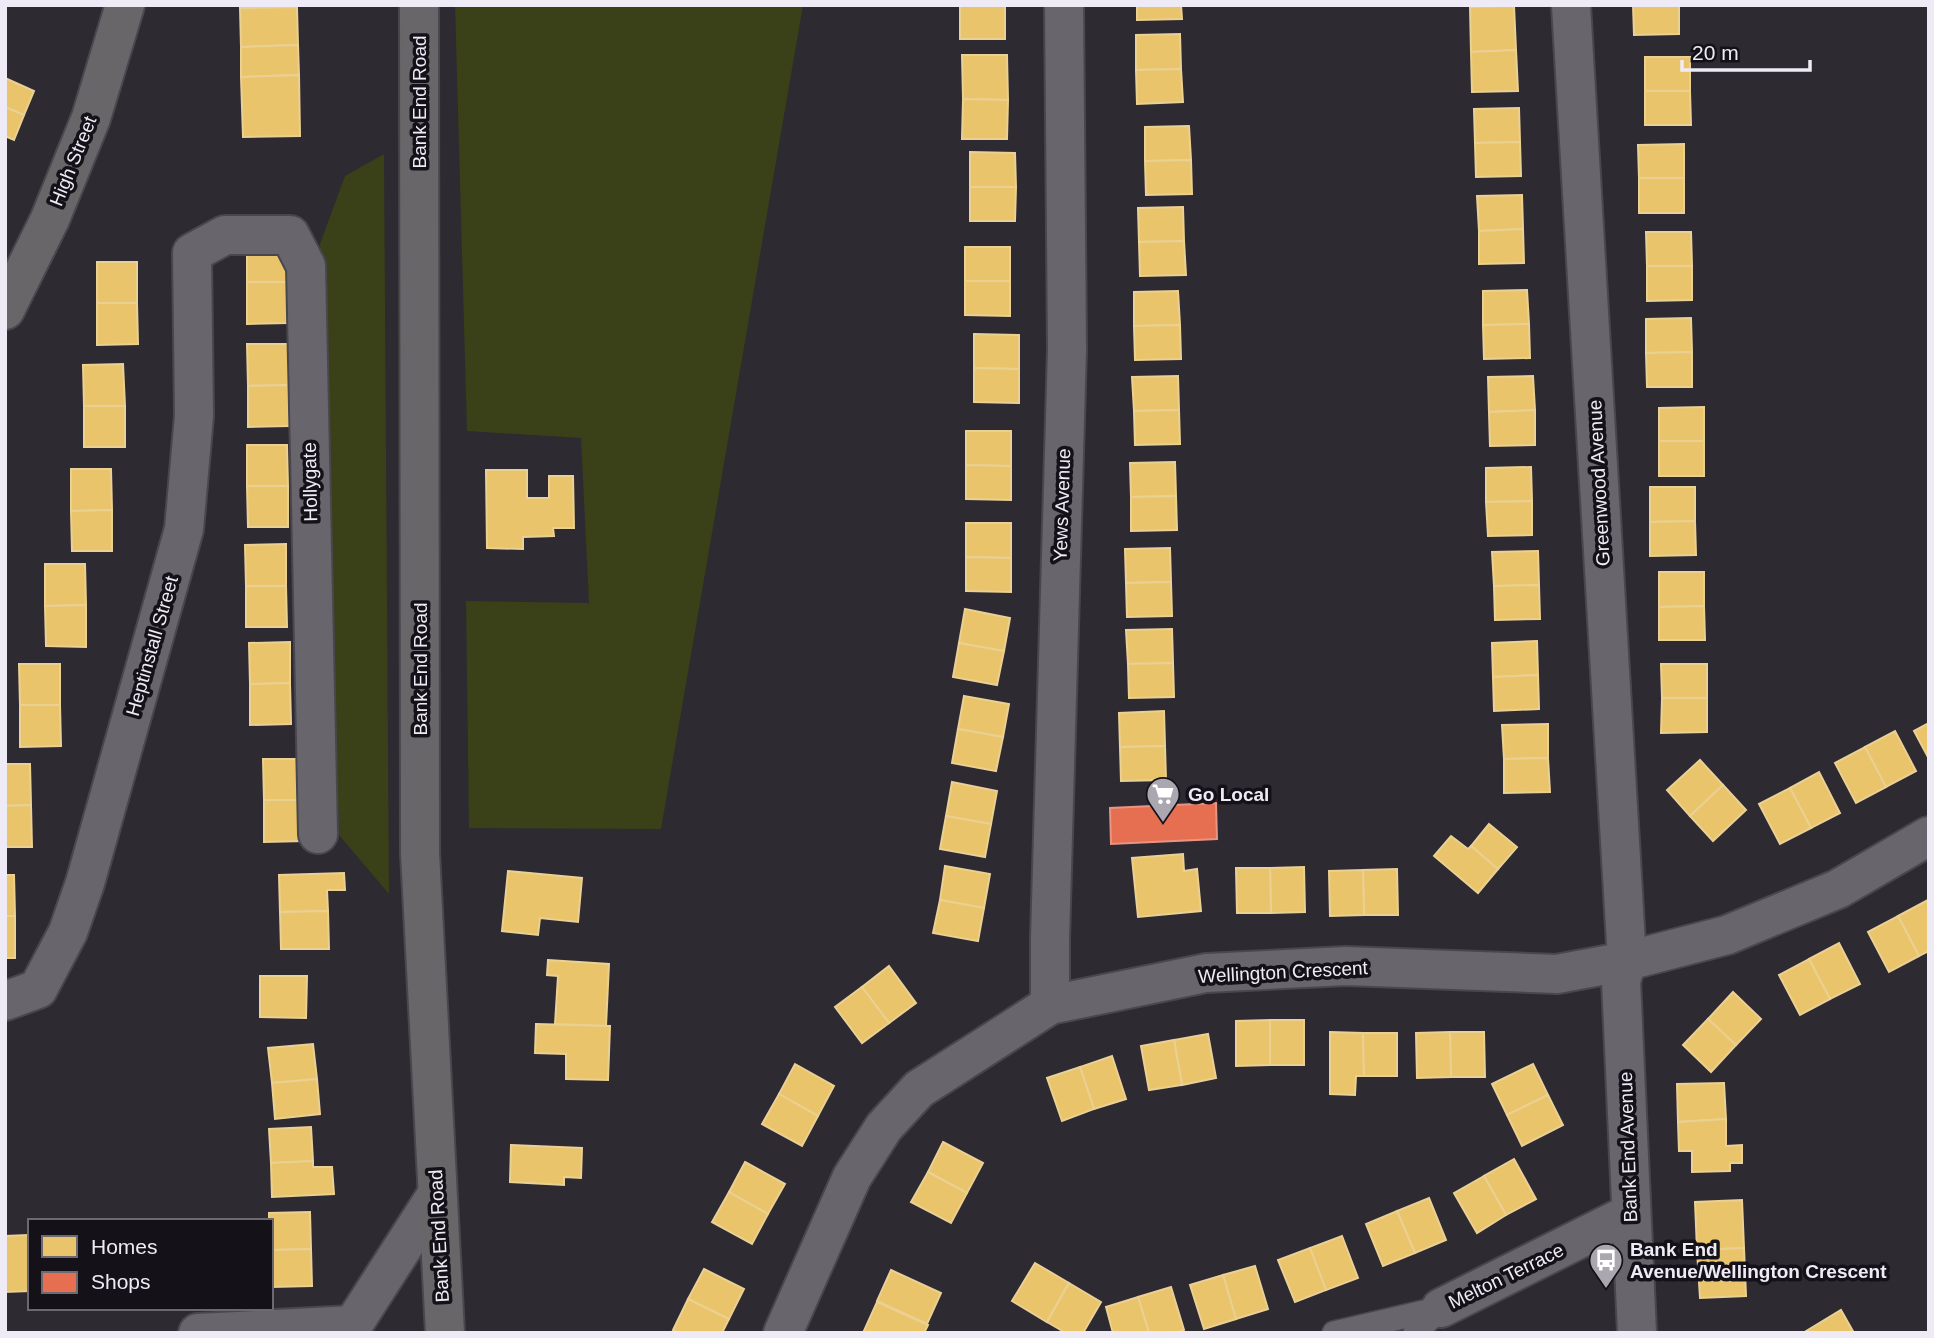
<svg xmlns="http://www.w3.org/2000/svg" width="1934" height="1338" viewBox="0 0 1934 1338" font-family="Helvetica,sans-serif">
<style>
.green{fill:#3a4017}
.homes{fill:#e9c46a;stroke:#ebd094;stroke-width:2}
.shops{fill:#e76f51;stroke:#e99482;stroke-width:2}
.lines{fill:none;stroke-linecap:round;stroke-linejoin:round}
.lane-casing{stroke:#49474e;stroke-width:26}
.street-casing{stroke:#49474e;stroke-width:42}
.secondary-casing{stroke:#49474e;stroke-width:42}
.lane{stroke:#68666c;stroke-width:23}
.street{stroke:#68666c;stroke-width:38}
.secondary{stroke:#686669;stroke-width:38}
.labels{text-anchor:middle;dominant-baseline:central;stroke-width:7;stroke-linejoin:round;paint-order:stroke}
.street-label{font-size:19px;fill:#efebf6;stroke:#141218}
.poi-label{font-size:19px;font-weight:bold;fill:#efebf6;stroke:#141218;text-anchor:start}
</style>
<rect width="100%" height="100%" fill="#2d2a32"/>
<g class="green">
<path d="M455,5h348l-142,824 -192,-1 -3,-227 123,2 -8,-165 -114,-7z"/>
<path d="M384,154l5,740 -50,-59 -19,-591 25,-68z"/>
</g>
<g class="homes">
<rect x="960" y="5" width="45" height="34"/>
<path d="M1137,5h44l1,14 -45,1z"/>
<path d="M1633,5h46v29l-45,1z"/>
<path d="M1514,6l2,44 -45,2 -1,-45z"/>
<path d="M297,7l1,38 -57,2 -1,-39z"/>
<path d="M1180,34l1,35 -45,1v-35z"/>
<path d="M298,45l1,30 -58,2v-30z"/>
<path d="M1516,50l2,41 -46,1 -1,-40z"/>
<path d="M962,55h45l1,45 -45,-1z"/>
<rect x="1645" y="57" width="45" height="34"/>
<path d="M1181,69l2,33 -46,2 -1,-34z"/>
<path d="M299,75l1,61 -57,1 -2,-60z"/>
<path d="M5,78l29,13 -10,24 -19,-8z"/>
<path d="M1645,91h45l1,34h-46z"/>
<path d="M963,99l45,1 -1,39h-45z"/>
<path d="M5,107l19,8 -10,25 -9,-4z"/>
<path d="M1519,108l1,34 -45,1 -1,-34z"/>
<path d="M1189,126l2,34 -46,1v-34z"/>
<path d="M1520,142l1,34 -45,1 -1,-34z"/>
<path d="M1684,144v34h-45l-1,-33z"/>
<path d="M970,152l45,1 1,34h-46z"/>
<path d="M1191,160l1,34 -46,1 -1,-34z"/>
<rect x="1639" y="178" width="45" height="35"/>
<path d="M970,187h46l-1,34h-45z"/>
<path d="M1522,195l1,34 -44,2 -2,-35z"/>
<path d="M1183,207l1,34 -45,1 -1,-34z"/>
<path d="M1523,229l1,34 -45,1v-33z"/>
<path d="M1646,232h45l1,34h-45z"/>
<path d="M247,241h40l1,41h-41z"/>
<path d="M1184,241l2,34 -46,1 -1,-34z"/>
<rect x="965" y="247" width="45" height="34"/>
<rect x="97" y="262" width="40" height="41"/>
<path d="M1647,266h45v34l-45,1z"/>
<path d="M965,281h45v35l-45,-1z"/>
<path d="M247,282h41v41l-41,1z"/>
<path d="M1527,290l2,34 -46,1v-34z"/>
<path d="M1178,291l2,34 -46,1v-34z"/>
<path d="M97,303h40l1,41 -41,1z"/>
<path d="M1691,318l1,34 -46,1v-34z"/>
<path d="M1529,324l1,34 -46,1 -1,-34z"/>
<path d="M1180,325l1,34 -46,1 -1,-34z"/>
<path d="M974,334l45,1v34l-45,-1z"/>
<path d="M247,344h41v41l-40,1z"/>
<path d="M1692,352v35h-45l-1,-34z"/>
<path d="M123,364l2,42h-41l-1,-41z"/>
<path d="M974,368l45,1v34l-45,-1z"/>
<path d="M1178,376l1,34 -45,1 -2,-34z"/>
<path d="M1533,376l2,34 -46,2 -1,-35z"/>
<path d="M288,385l1,41 -41,1v-41z"/>
<rect x="84" y="406" width="41" height="41"/>
<path d="M1704,407v34h-45v-33z"/>
<path d="M1179,410l1,34 -45,1 -1,-34z"/>
<path d="M1535,410v35l-45,1 -1,-34z"/>
<path d="M966,431h45v35l-45,-1z"/>
<rect x="1659" y="441" width="45" height="35"/>
<path d="M247,445h40l1,41h-41z"/>
<path d="M1175,462l1,34 -45,1 -1,-34z"/>
<path d="M966,465l45,1v34l-45,-1z"/>
<path d="M1531,467l1,34 -46,1v-34z"/>
<path d="M71,469h40l1,41 -41,1z"/>
<path d="M486,470h41v28h22v-22h24l1,52h-21l1,8 -31,1v12l-36,-1z"/>
<path d="M247,486h41v41h-40z"/>
<path d="M1650,487h45v34l-45,1z"/>
<path d="M1176,496l1,34 -46,1v-34z"/>
<path d="M1532,501v34l-44,1 -2,-34z"/>
<path d="M112,510v41h-40l-1,-40z"/>
<path d="M1695,521l1,34 -46,1v-34z"/>
<path d="M966,523h45v35l-45,-1z"/>
<path d="M286,544v42h-40l-1,-41z"/>
<path d="M1170,548l1,34 -45,1 -1,-34z"/>
<path d="M1538,551l1,34 -45,1 -2,-34z"/>
<path d="M966,557l45,1v34l-45,-1z"/>
<path d="M45,564h40l1,41 -41,1z"/>
<path d="M1659,572h45v34l-45,1z"/>
<path d="M1171,582l1,34 -45,1 -1,-34z"/>
<path d="M1539,585l1,34 -45,1 -1,-34z"/>
<path d="M246,586h40l1,41h-41z"/>
<path d="M86,605v42l-40,-1 -1,-40z"/>
<path d="M1704,606l1,34h-46v-33z"/>
<path d="M965,609l45,9 -6,33 -45,-8z"/>
<path d="M1172,629l1,34 -45,1 -2,-34z"/>
<path d="M1537,641l1,34 -45,2 -1,-34z"/>
<path d="M290,642v41l-40,1 -1,-41z"/>
<path d="M959,643l45,8 -7,34 -44,-8z"/>
<path d="M1173,663l1,34 -45,1 -1,-34z"/>
<path d="M19,664h41v41h-40z"/>
<path d="M1661,664h46v34h-45z"/>
<path d="M1538,675l1,34 -45,2 -1,-34z"/>
<path d="M290,683l1,41 -41,1v-41z"/>
<path d="M964,696l45,8 -6,33 -45,-8z"/>
<path d="M1662,698h45v34l-46,1z"/>
<path d="M20,705h40l1,41 -41,1z"/>
<path d="M1164,711l1,35 -45,1 -1,-34z"/>
<path d="M1929,723v36l-15,-28z"/>
<path d="M1548,724v34l-44,1 -2,-34z"/>
<path d="M958,729l45,8 -7,34 -44,-8z"/>
<path d="M1895,731l21,40 -30,16 -21,-40z"/>
<path d="M1165,746l1,34 -45,1 -1,-34z"/>
<path d="M1865,747l21,40 -30,16 -21,-40z"/>
<path d="M1548,758l2,34 -46,1v-34z"/>
<path d="M263,759h41v41h-40z"/>
<path d="M1700,760l23,25 -33,31 -23,-26z"/>
<path d="M5,764h25l1,41 -26,1z"/>
<path d="M1819,772l21,41 -29,15 -21,-40z"/>
<path d="M952,782l45,9 -6,33 -45,-8z"/>
<path d="M1723,785l23,25 -33,31 -23,-25z"/>
<path d="M1790,788l21,40 -31,16 -21,-40z"/>
<path d="M264,800h40l1,41 -41,1z"/>
<path d="M31,805l1,42h-27v-41z"/>
<path d="M946,816l45,8 -6,33 -45,-8z"/>
<path d="M1489,824l28,23 -19,22 -27,-23z"/>
<path d="M1451,836l17,13 3,-3 27,23 -20,24 -44,-37z"/>
<path d="M1183,854l1,17 13,-2 4,42 -63,6 -6,-59z"/>
<path d="M945,866l45,8 -6,34 -44,-8z"/>
<path d="M1304,867l1,45 -34,1 -1,-45z"/>
<path d="M1236,868h34l1,45h-34z"/>
<path d="M1397,869l1,46h-34l-1,-45z"/>
<path d="M1363,870l1,45 -34,1 -1,-45z"/>
<path d="M508,871l74,7 -4,44 -38,-4 -2,17 -36,-4z"/>
<path d="M344,873l1,17h-18l1,21 -48,1 -1,-37z"/>
<path d="M5,875h9l1,41h-10z"/>
<path d="M940,900l44,8 -6,33 -45,-8z"/>
<path d="M1928,900l1,51 -10,5 -21,-40z"/>
<path d="M328,911l1,38h-48l-1,-37z"/>
<rect x="5" y="916" width="10" height="42"/>
<path d="M1898,916l21,40 -30,16 -21,-40z"/>
<path d="M1839,943l21,41 -30,15 -21,-40z"/>
<path d="M1809,959l21,40 -30,16 -21,-40z"/>
<path d="M548,960l61,4 -3,62 -51,-2 3,-48 -11,-1z"/>
<path d="M889,966l27,37 -27,20 -27,-36z"/>
<path d="M260,976h47l-1,42 -46,-1z"/>
<path d="M862,987l27,36 -27,20 -27,-36z"/>
<path d="M1733,992l28,27 -25,26 -28,-26z"/>
<path d="M1708,1019l28,26 -25,27 -28,-27z"/>
<rect x="1270" y="1020" width="34" height="45"/>
<path d="M1270,1020v45l-34,1v-45z"/>
<path d="M536,1024l74,2 -2,54 -42,-1v-25l-31,-1z"/>
<path d="M1330,1032l33,1 1,43h-8l-1,19 -25,-1z"/>
<path d="M1450,1032h34l1,45h-34z"/>
<path d="M1450,1032l1,45 -34,1 -1,-45z"/>
<path d="M1363,1033h34v43h-33z"/>
<path d="M1208,1034l8,44 -34,7 -8,-45z"/>
<path d="M1174,1040l8,45 -33,5 -8,-44z"/>
<path d="M313,1044l4,35 -45,4 -4,-35z"/>
<path d="M1112,1056l14,43 -32,10 -14,-42z"/>
<path d="M795,1064l39,22 -16,30 -39,-22z"/>
<path d="M1533,1064l15,31 -41,20 -15,-31z"/>
<path d="M1080,1067l14,42 -32,12 -15,-43z"/>
<path d="M317,1079l3,35 -45,5 -3,-36z"/>
<path d="M1724,1083l2,36 -48,3 -1,-38z"/>
<path d="M779,1094l39,22 -16,30 -40,-22z"/>
<path d="M1548,1095l15,30 -41,21 -15,-31z"/>
<path d="M1726,1119v27l16,-1v18h-12v8l-38,1v-21h-13l-1,-29z"/>
<path d="M311,1127l2,34 -42,2 -2,-34z"/>
<path d="M943,1142l40,21 -16,30 -39,-21z"/>
<path d="M511,1145l71,3 -1,30 -17,-1v8l-54,-3z"/>
<path d="M1514,1159l22,40 -30,16 -22,-39z"/>
<path d="M313,1161v6h19l2,27 -62,3 -1,-34z"/>
<path d="M745,1162l40,22 -17,30 -39,-22z"/>
<path d="M928,1172l39,21 -16,30 -40,-21z"/>
<path d="M1484,1176l22,39 -29,18 -23,-40z"/>
<path d="M729,1192l39,22 -16,30 -40,-22z"/>
<path d="M1429,1198l17,42 -31,13 -18,-42z"/>
<path d="M1742,1200l2,48 -47,2 -2,-48z"/>
<path d="M1397,1211l18,42 -32,13 -17,-42z"/>
<path d="M310,1212l1,37 -40,1v-29h-2v-8z"/>
<path d="M28,1235l2,56 -25,1v-56z"/>
<path d="M1342,1236l16,42 -32,12 -16,-42z"/>
<path d="M1310,1248l16,42 -31,12 -17,-42z"/>
<path d="M1744,1248l2,48 -46,2 -3,-48z"/>
<path d="M311,1249l1,37 -41,1v-37z"/>
<path d="M1035,1263l34,20 -22,39 -35,-21z"/>
<path d="M1255,1266l13,43 -32,10 -13,-44z"/>
<path d="M704,1269l40,20 -15,30 -41,-20z"/>
<path d="M891,1270l50,23 -14,31 -50,-23z"/>
<path d="M1223,1275l13,44 -32,10 -14,-44z"/>
<path d="M1069,1283l32,19 -18,31h-17l-19,-11z"/>
<path d="M1171,1287l13,43 -8,3h-27l-11,-36z"/>
<path d="M1138,1297l11,36h-36l-7,-26z"/>
<path d="M688,1299l41,20 -7,14h-43l-6,-3z"/>
<path d="M877,1302l51,23 -4,8h-61z"/>
<path d="M1841,1310l13,23h-51z"/>
</g>
<path class="shops" d="M1216,803l1,36 -106,5 -1,-36z"/>
<g class="lines">
<defs>
<g id="lane">
<path d="M1334,1333l107,-25"/>
<path d="M1415,1333l26,-25"/>
</g>
<g id="street">
<path d="M1571,5l56,956 -6,20 16,352"/>
<path d="M5,1001l33,-12 30,-57 17,-49 99,-354 10,-113 -2,-163 33,-18h65l16,31 12,568"/>
<path d="M1050,1005v-66l17,-590 -3,-344"/>
<path d="M1441,1308l190,-95"/>
<path d="M198,1333l155,-8"/>
<path d="M352,1333l1,-8 84,-131"/>
<path d="M783,1333l69,-156 32,-50 35,-38 131,-84 156,-32 140,-7 211,8 70,-13 100,-26 111,-46 91,-53"/>
</g>
<g id="secondary">
<path d="M419,5l1,848 25,480"/>
<path d="M5,310l45,-91 41,-101 34,-113"/>
</g>
</defs>
<use href="#lane" class="lane-casing"/>
<use href="#street" class="street-casing"/>
<use href="#secondary" class="secondary-casing"/>
<use href="#lane" class="lane"/>
<use href="#street" class="street"/>
<use href="#secondary" class="secondary"/>
</g>
<defs>
<symbol id="supermarket-pin" viewBox="-11 -11 22 30"><path d="M0 17L-7.5 6A9.5 9.5 0 1 1 7.5 6Z" fill="#aba7b1" stroke="#141218"/><path d="M-6-5.5h2.5l.6 2H6L4.5 2H-2.5L-4.4-4H-6ZM-1.5 3.2a1.3 1.3 0 1 0 .1 0ZM3 3.2a1.3 1.3 0 1 0 .1 0Z" fill="#fff"/></symbol>
<symbol id="bus-pin" viewBox="-11 -11 22 30"><path d="M0 17L-7.5 6A9.5 9.5 0 1 1 7.5 6Z" fill="#aba7b1" stroke="#141218"/><path d="M-5-6H5V4H4V6H2V4H-2V6H-4V4H-5ZM-3.5-4V0h7V-4ZM-3.5 1.2v1.5H-2V1.2ZM2 1.2v1.5H3.5V1.2Z" fill="#fff"/></symbol>
</defs>
<g fill-rule="evenodd">
<use href="#supermarket-pin" x="1144" y="775" width="38" height="52"/>
<use href="#bus-pin" x="1587" y="1241" width="38" height="52"/>
</g>
<g class="labels">
<g class="street-label">
<text transform="translate(419 102) rotate(-90)">Bank End Road</text>
<text transform="translate(73 161) rotate(-68)">High Street</text>
<text transform="translate(310 482) rotate(-91)">Hollygate</text>
<text transform="translate(1599 483) rotate(-93)">Greenwood Avenue</text>
<text transform="translate(1062 505) rotate(-88)">Yews Avenue</text>
<text transform="translate(152 646) rotate(-74)">Heptinstall Street</text>
<text transform="translate(420 669) rotate(-90)">Bank End Road</text>
<text transform="translate(1283 972) rotate(-3)">Wellington Crescent</text>
<text transform="translate(1628 1147) rotate(-92)">Bank End Avenue</text>
<text transform="translate(439 1236) rotate(-93)">Bank End Road</text>
<text transform="translate(1506 1276) rotate(-26)">Melton Terrace</text>
</g>
<g class="poi-label">
<text x="1188" y="794">Go Local</text>
<text x="1630" y="1249">Bank End<tspan x="1630" dy="22">Avenue/Wellington Crescent</tspan></text>
</g>
</g>
<rect width="1934" height="1338" fill="none" stroke="#efebf6" stroke-width="14"/>
<rect x="28" y="1219" width="245" height="91" fill="#141218" stroke="#6c6971" stroke-width="2"/>
<rect x="42" y="1236" width="35" height="21" fill="#e9c46a" stroke="#6c6971" stroke-width="2"/>
<text x="91" y="1254" font-size="21" fill="#efebf6">Homes</text>
<rect x="42" y="1272" width="35" height="21" fill="#e76f51" stroke="#6c6971" stroke-width="2"/>
<text x="91" y="1289" font-size="21" fill="#efebf6">Shops</text>
<path d="M1682 60v10h128v-10" fill="none" stroke="#efebf6" stroke-width="3.5"/>
<text x="1692" y="60" font-size="21" fill="#efebf6" stroke="#141218" stroke-width="5" paint-order="stroke">20 m</text>
</svg>
